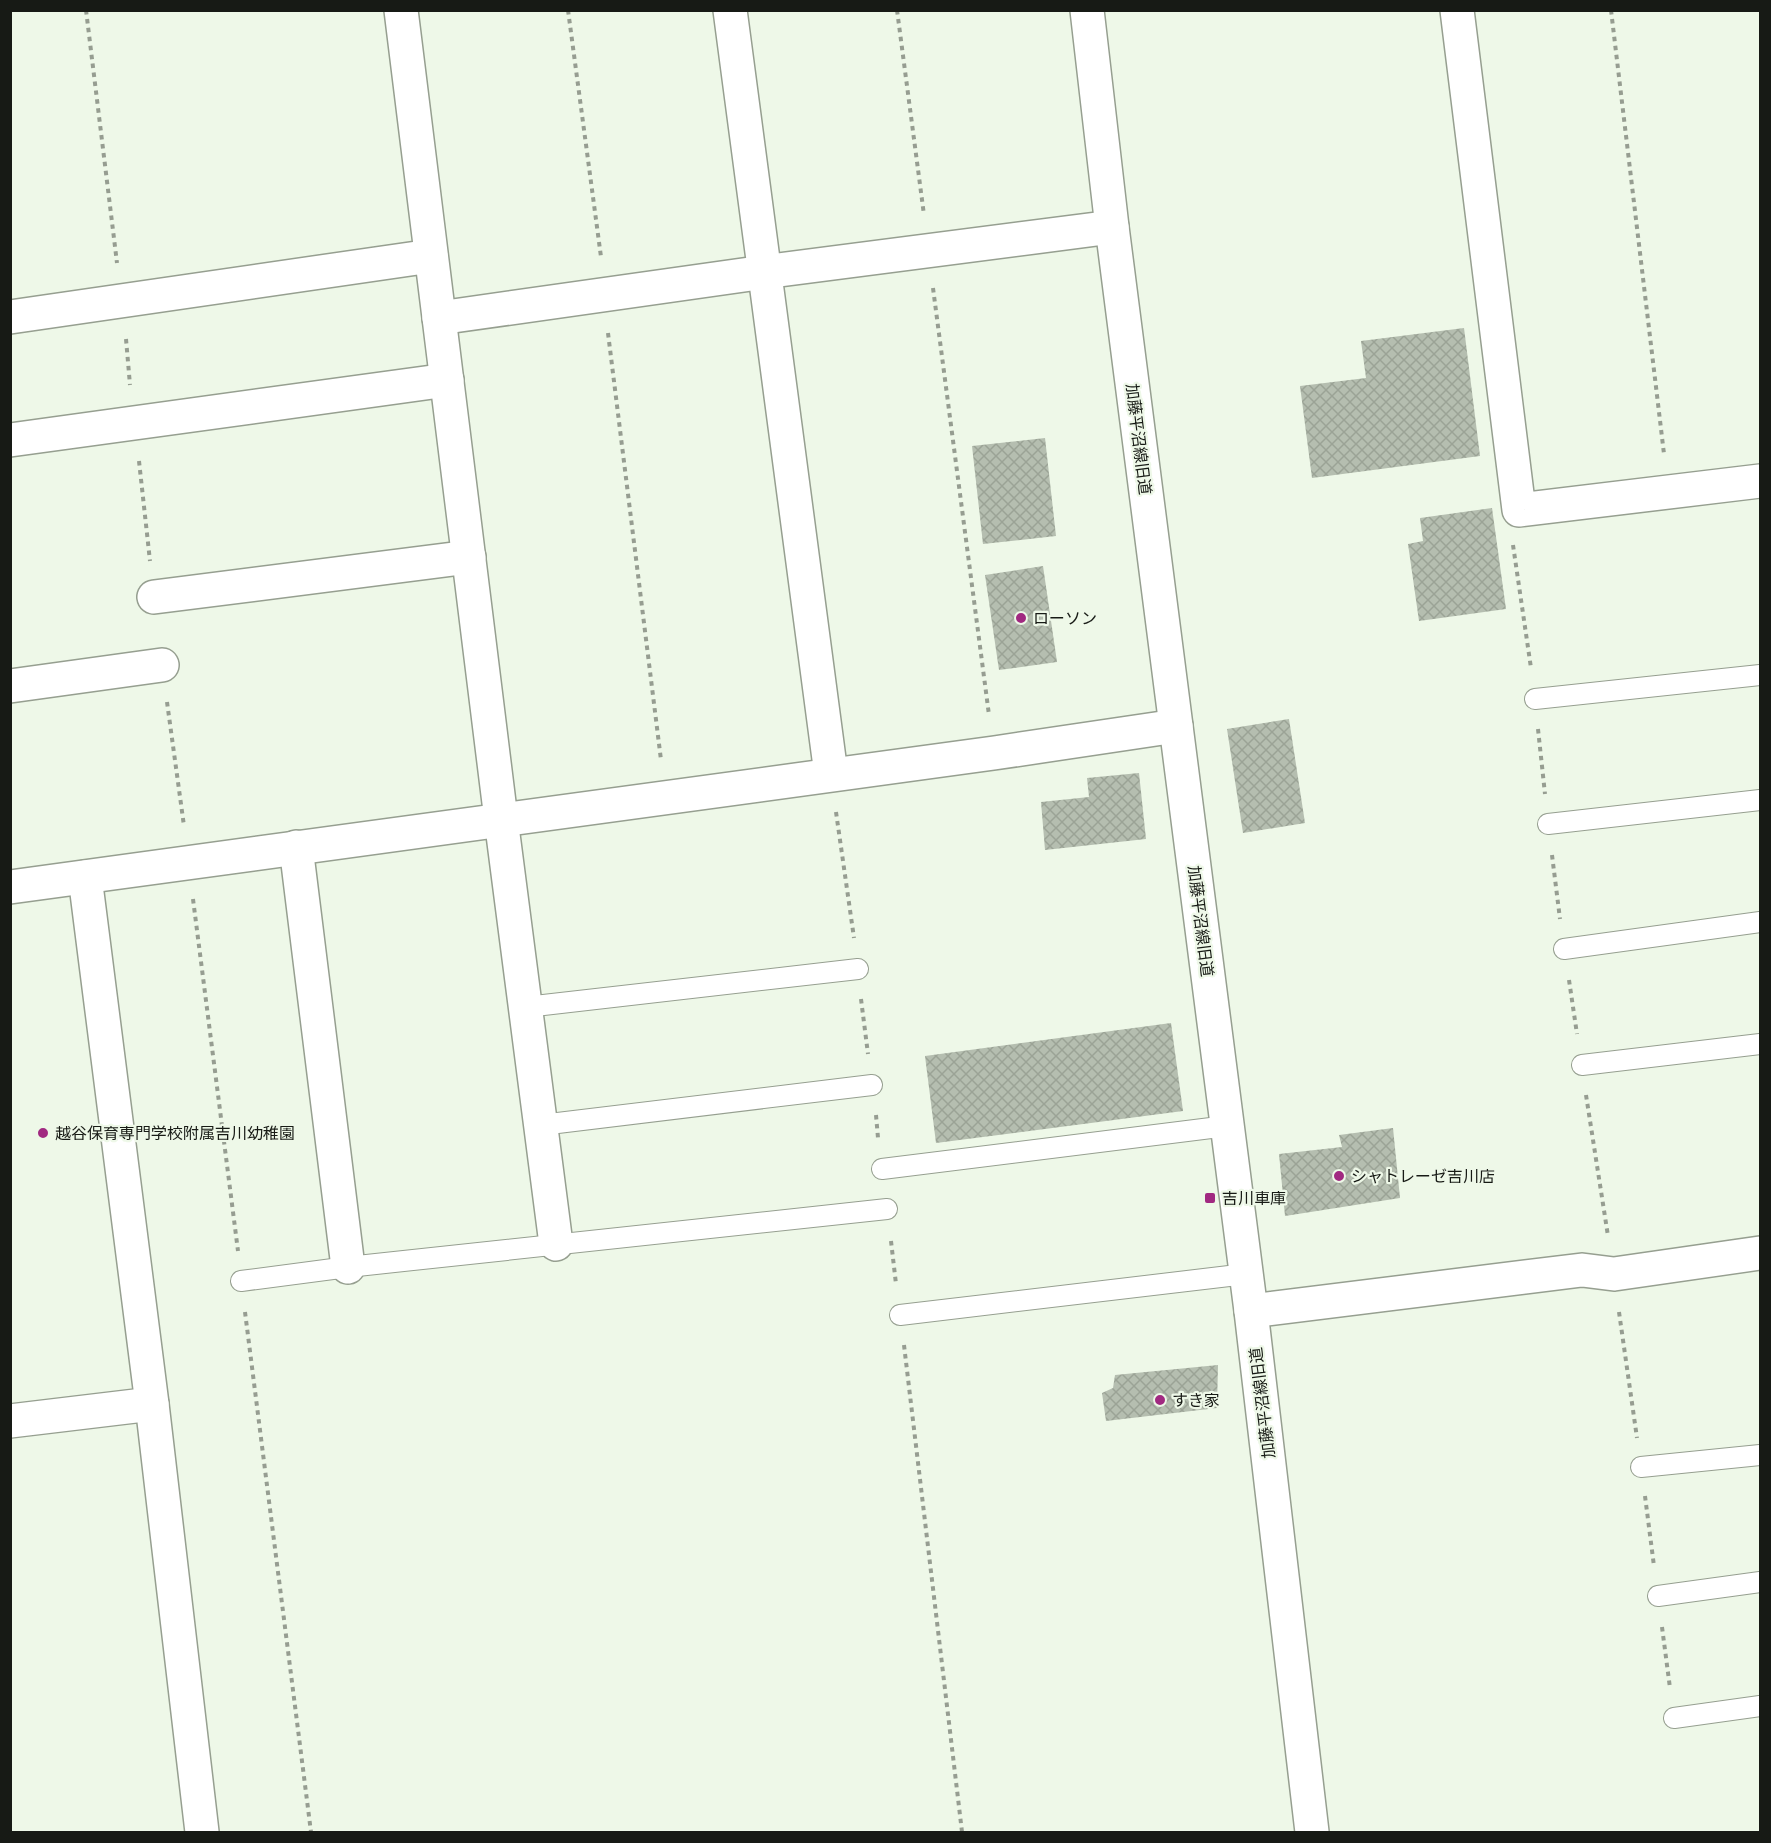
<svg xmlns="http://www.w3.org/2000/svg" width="1771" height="1843" viewBox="0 0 1771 1843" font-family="Lora,'Noto Sans JP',serif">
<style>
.building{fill:url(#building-cross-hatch)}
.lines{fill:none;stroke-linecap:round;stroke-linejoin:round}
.service-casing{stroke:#969f90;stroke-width:22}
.minor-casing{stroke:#969f90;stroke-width:36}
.tertiary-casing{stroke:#969f90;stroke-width:36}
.path{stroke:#969d91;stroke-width:4;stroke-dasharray:4.5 4.5;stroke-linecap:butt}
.service{stroke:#fff;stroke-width:20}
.minor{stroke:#fff;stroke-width:33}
.tertiary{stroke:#fff;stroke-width:33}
.poi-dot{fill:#a12981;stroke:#eef8e8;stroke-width:2}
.labels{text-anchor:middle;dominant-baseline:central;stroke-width:4.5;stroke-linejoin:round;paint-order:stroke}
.street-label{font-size:16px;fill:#171a15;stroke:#eef8e8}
.poi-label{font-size:16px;fill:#171a15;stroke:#eef8e8;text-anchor:start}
</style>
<defs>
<pattern id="building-cross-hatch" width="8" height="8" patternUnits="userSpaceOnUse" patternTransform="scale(1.5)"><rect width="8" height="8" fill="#b5beb0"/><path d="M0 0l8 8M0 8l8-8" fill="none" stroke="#9ba396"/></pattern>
</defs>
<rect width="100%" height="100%" fill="#eef8e8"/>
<g class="building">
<path d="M1464,328l16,128 -168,22 -12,-92 66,-8 -5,-37z"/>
<path d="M1045,438l11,98 -73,8 -11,-98z"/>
<path d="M1492,508l14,101 -87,12 -11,-77 15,-3 -3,-23z"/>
<path d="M1043,566l14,96 -58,8 -14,-95z"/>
<path d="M1289,719l16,104 -62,10 -16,-104z"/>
<path d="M1139,773l7,66 -101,11 -4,-48 48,-5 -2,-19z"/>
<path d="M1171,1023l12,88 -247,32 -11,-87z"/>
<path d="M1393,1128l7,70 -115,18 -6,-62 63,-7 -3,-12z"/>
<path d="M1218,1365l-1,43 -111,13 -4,-28 11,-5 2,-13z"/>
</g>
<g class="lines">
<defs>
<g id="service">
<path d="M1535,699l225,-24"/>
<path d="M1548,824l212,-24"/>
<path d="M1564,949l196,-27"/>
<path d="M526,1007l332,-38"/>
<path d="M1582,1065l178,-21"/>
<path d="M541,1125l331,-40"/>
<path d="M882,1169l345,-43"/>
<path d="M241,1281l107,-14 539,-58"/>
<path d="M900,1315l346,-41"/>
<path d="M1641,1467l119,-12"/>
<path d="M1658,1596l102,-14"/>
<path d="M1674,1718l86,-12"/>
</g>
<g id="minor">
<path d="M401,10l100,809 55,425"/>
<path d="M730,10l101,764"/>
<path d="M1457,10l62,500 241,-29"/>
<path d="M10,317l421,-61"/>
<path d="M439,318l325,-46 348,-45"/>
<path d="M10,440l437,-60"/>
<path d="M154,597l315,-40"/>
<path d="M10,686l152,-21"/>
<path d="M296,847l52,420"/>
<path d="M85,877l67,527 50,428"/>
<path d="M10,887l984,-134 182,-27"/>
<path d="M1251,1311l331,-41 32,4 146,-21"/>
<path d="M10,1421l142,-17"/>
</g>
<path id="tertiary" d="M1087,10l25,217 139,1084 61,521"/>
</defs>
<use href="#service" class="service-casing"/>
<use href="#minor" class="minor-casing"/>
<use href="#tertiary" class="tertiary-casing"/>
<g class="path">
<path d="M86,10l31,253"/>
<path d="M568,10l33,247"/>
<path d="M897,10l27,205"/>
<path d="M1611,10l53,444"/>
<path d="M933,288l56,427"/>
<path d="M608,333l53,427"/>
<path d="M126,339l4,46"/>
<path d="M139,461l11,100"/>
<path d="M1513,545l18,123"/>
<path d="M167,702l17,124"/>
<path d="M1538,729l7,65"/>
<path d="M836,812l18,126"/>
<path d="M1552,855l8,64"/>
<path d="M193,899l45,352"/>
<path d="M1569,980l8,54"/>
<path d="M861,999l7,55"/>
<path d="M1586,1095l22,141"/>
<path d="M876,1115l2,23"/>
<path d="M891,1241l5,43"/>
<path d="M245,1312l66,520"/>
<path d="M1619,1312l18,126"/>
<path d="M904,1345l58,487"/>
<path d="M1645,1496l9,70"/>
<path d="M1662,1627l8,61"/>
</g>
<use href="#service" class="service"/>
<use href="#minor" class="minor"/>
<use href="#tertiary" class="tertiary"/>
</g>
<g class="poi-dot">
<circle cx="1021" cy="618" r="6"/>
<circle cx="43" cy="1133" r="6"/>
<circle cx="1339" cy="1176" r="6"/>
<rect x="1204" y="1192" width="12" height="12" rx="3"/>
<circle cx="1160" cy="1400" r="6"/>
</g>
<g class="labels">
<g class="street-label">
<text transform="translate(1139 439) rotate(83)">加藤平沼線旧道</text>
<text transform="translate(1201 921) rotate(83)">加藤平沼線旧道</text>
<text transform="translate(1262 1403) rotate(-97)">加藤平沼線旧道</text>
</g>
<g class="poi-label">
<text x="1033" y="618">ローソン</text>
<text x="55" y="1133">越谷保育専門学校附属吉川幼稚園</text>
<text x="1351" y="1176">シャトレーゼ吉川店</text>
<text x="1222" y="1198">吉川車庫</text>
<text x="1172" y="1400">すき家</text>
</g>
</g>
<rect width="1771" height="1843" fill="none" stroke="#171a15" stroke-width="24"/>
</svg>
